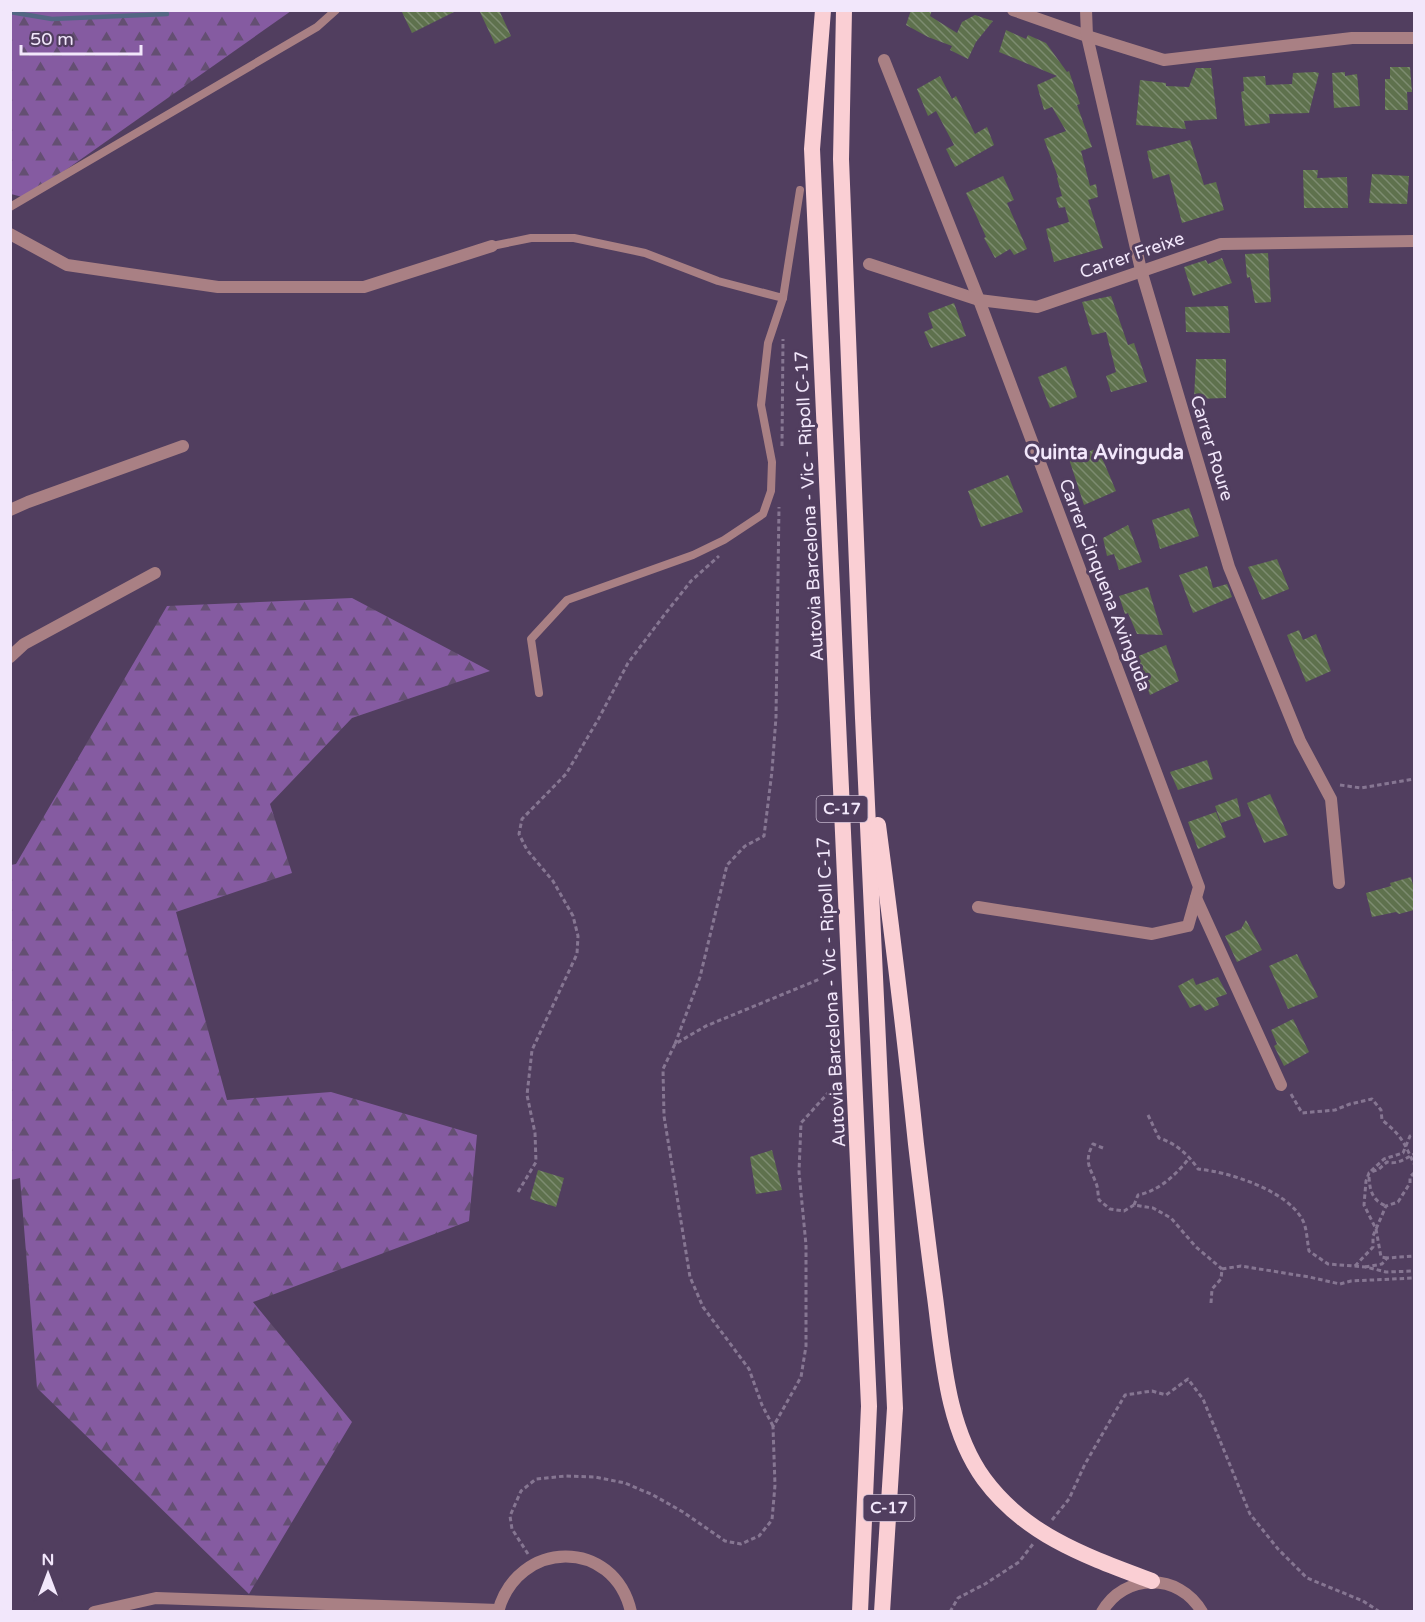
<svg xmlns="http://www.w3.org/2000/svg" width="1425" height="1622" viewBox="0 0 1425 1622" font-family="'Varela Round',sans-serif">
<style>
.forest{fill:url(#forest-firs)}
.lines{fill:none;stroke-linecap:round;stroke-linejoin:round}
.stream{stroke:#536683;stroke-width:4.5}
.building{fill:url(#building-back-hatch)}
.path{stroke:#867692;stroke-width:3;stroke-dasharray:4.5 3;stroke-linecap:butt}
.service{stroke:#a98084;stroke-width:8}
.minor{stroke:#a98084;stroke-width:12}
.tertiary{stroke:#a98084;stroke-width:12}
.trunk{stroke:#facfd4;stroke-width:16}
.labels{text-anchor:middle;dominant-baseline:central;stroke-width:6;stroke-linejoin:round;paint-order:stroke}
.shield{fill:#513e5f;stroke:#c2b4cc;stroke-width:1.5}
.shield-label{font-size:16px;font-weight:bold;fill:#f2e7fb}
.street-label{font-size:18px;fill:#f2e7fb;stroke:#513e5f}
.neighbourhood-label{font-size:20px;font-weight:bold;fill:#f2e7fb;stroke:#513e5f}
</style>
<defs>
<pattern id="forest-firs" width="22" height="20" patternUnits="userSpaceOnUse" patternTransform="scale(1.5)"><rect width="22" height="20" fill="#855ba1"/><path d="M5 1l3.5 6h-7zM16 11l3.5 6h-7z" fill="#644f72"/></pattern>
<pattern id="building-back-hatch" width="6" height="6" patternUnits="userSpaceOnUse" patternTransform="scale(1.5)"><rect width="6" height="6" fill="#5e714d"/><path d="M-1 5l2 2M0 0l6 6M5-1l2 2" fill="none" stroke="#7d8c70"/></pattern>
</defs>
<rect width="100%" height="100%" fill="#513e5f"/>
<g class="forest">
<path d="M11,11h280l-265,187 -15,-4z"/>
<path d="M352,598l138,73 -138,47 -82,86 22,69 -116,39 51,188 104,-8 146,43 -8,86 -216,81 99,120 -103,172 -212,-206 -17,-210 -9,2v-315l5,-1 151,-258z"/>
</g>
<g class="lines">
<path class="stream" d="M10,12l42,7 115,-5"/>
</g>
<g class="building">
<path d="M401,10h57l-46,23z"/>
<path d="M479,10h20l12,26 -16,8z"/>
<path d="M911,10h21l-2,6 27,17 5,-11 13,-7 18,6 -17,21 -8,17 -18,-9 2,-4 -24,-9 -22,-12z"/>
<path d="M1006,30l20,9 2,-4 18,8 21,29 2,-1 11,33 -3,1 15,42 -11,4 9,35 6,-2 2,13 -10,3 15,48 -49,14 -8,-33 23,-7 -4,-15 -6,1 -3,-10 6,-2 -5,-18 1,-1 -14,-38 22,-8 -14,-24 -8,3 -7,-25 20,-9 -58,-24z"/>
<path d="M1390,67h20l2,25h-5l1,18h-23v-31h5z"/>
<path d="M1196,68h15l6,51 -33,2 2,8 -50,-4 4,-45 26,3v3l23,1z"/>
<path d="M1315,72l4,1 -10,40 -40,1 1,9 -25,3 -4,-34 3,-1 -1,-14 22,-1 1,9 26,-1 1,-11z"/>
<path d="M1345,72v4l12,-2 3,32 -26,2 -2,-35z"/>
<path d="M940,76l12,23 4,-3 19,38 12,-7 7,18 -39,22 -9,-18 8,-4 -18,-34 -8,5 -11,-27z"/>
<path d="M1190,140l14,45 12,-3 8,28 -42,13 -13,-49 -16,5 -6,-28z"/>
<path d="M1303,170h15l-1,8 30,-1 1,31h-44z"/>
<path d="M1372,174l37,2 -2,28 -38,-1z"/>
<path d="M1003,176l11,24 -7,3 20,46 -13,6 -4,-6 -15,9 -11,-20 2,-1 -20,-44z"/>
<path d="M1268,253l3,49 -16,1 -5,-26 -3,1 -2,-24z"/>
<path d="M1222,258l10,25 -39,13 -9,-29 22,-7 2,4z"/>
<path d="M1111,296l17,49 6,-2 13,39 -36,10 -5,-16 10,-4 -10,-40 -14,3 -10,-33z"/>
<path d="M954,303l12,33 -35,12 -7,-16 9,-4 -5,-15z"/>
<path d="M1228,306l2,27 -44,-1 -1,-25z"/>
<path d="M1196,359h30v39l-32,1z"/>
<path d="M1066,366l11,31 -27,11 -12,-31z"/>
<path d="M1098,448l18,43 -32,14 -15,-46z"/>
<path d="M1008,475l15,37 -42,15 -13,-36z"/>
<path d="M1189,508l10,28 -39,13 -8,-29z"/>
<path d="M1128,525l14,37 -23,8 -5,-16 -7,2 -4,-18z"/>
<path d="M1277,559l12,30 -27,11 -14,-33z"/>
<path d="M1207,566l6,22 14,-4 5,13 -39,16 -14,-38z"/>
<path d="M1148,587l12,40 3,8 -26,-1 -9,-21 -3,1 -6,-18z"/>
<path d="M1299,630l4,10 13,-6 15,37 -25,11 -19,-47z"/>
<path d="M1166,645l13,36 -29,14 -14,-38z"/>
<path d="M1207,760l6,19 -35,11 -8,-18z"/>
<path d="M1270,794l18,41 -24,8 -17,-40z"/>
<path d="M1237,798l4,18 -20,7 -6,-17z"/>
<path d="M1216,812l10,25 -28,12 -10,-27z"/>
<path d="M1411,877l3,12v21l-15,4 -3,-2 -24,5 -6,-24 25,-7 -1,-3z"/>
<path d="M1246,920l16,30 -25,12 -12,-26 16,-7z"/>
<path d="M1297,954l21,43 -30,12 -19,-43z"/>
<path d="M1218,977l9,17 -11,4 3,7 -14,6 -5,-7 -10,4 -12,-22 15,-8 3,7z"/>
<path d="M1293,1019l16,33 -25,14 -10,-20 3,-2 -6,-14z"/>
<path d="M772,1150l10,40 -26,4 -6,-37z"/>
<path d="M538,1170l26,8 -8,29 -26,-8z"/>
</g>
<g class="lines">
<g class="path">
<path d="M782,446l1,-107"/>
<path d="M1340,785l21,3 53,-9"/>
<path d="M675,1044l25,-67 27,-112 18,-19 19,-10 8,-65 4,-54 3,-210"/>
<path d="M1291,1094l11,19 33,-3 15,-6 22,-5 9,11 1,10c19,15 22,22 32,44"/>
<path d="M1148,1115l11,23c16,5 29,16 39,31 31,3 88,21 104,50 5,8 5,22 7,32l19,13 38,3 20,5 28,-1"/>
<path d="M1103,1148l-10,-4c-10,19 -2,24 4,42 1,4 1,10 2,14l11,9 14,2 10,-6 19,3 18,10 25,29 26,22"/>
<path d="M1371,1171l13,-12 19,-6 7,-17 4,-2"/>
<path d="M1369,1177c1,14 3,23 17,29"/>
<path d="M518,1192l18,-30 -1,-29 -8,-38 5,-45 45,-96 1,-18 -5,-20 -20,-35 -26,-31 -8,-16 3,-15 44,-45 33,-56 29,-55 37,-49 26,-33 28,-25"/>
<path d="M1134,1205l4,-10c21,-4 39,-21 52,-38"/>
<path d="M1387,1258l-6,-1 -5,-28 -12,-24 2,-24 3,-8 10,-4 8,-7c11,3 19,-4 27,-8"/>
<path d="M1355,1266l18,-19v-11l13,-30 12,-4 12,-19v-6l4,-4"/>
<path d="M1365,1267l17,-3 5,-6 27,-2"/>
<path d="M1211,1303l1,-14 9,-10 1,-10 19,-3 68,11 31,7 11,-3 63,-3"/>
<path d="M773,1426l-11,-21 -13,-36 -46,-62 -13,-30 -26,-161 -1,-47 12,-25 31,-18 114,-47"/>
<path d="M1052,1520l17,-21 16,-35 40,-69 27,-4 14,4 22,-16 15,20 47,115 28,35 29,29 56,23 17,11"/>
<path d="M528,1554l-16,-25 -2,-13 11,-25 15,-12 29,-3 30,1 30,6 28,12 30,17 42,29 16,3 18,-8 13,-16 3,-35 -2,-58 28,-50 5,-31v-101l-7,-73 2,-49 27,-30"/>
<path d="M950,1612l8,-14 27,-14 34,-22 14,-18"/>
</g>
<g class="service">
<path d="M10,207l307,-180 19,-17"/>
<path d="M492,246l39,-8h43l71,15 73,28 65,17 17,-108"/>
<path d="M539,693l-8,-54 36,-39 126,-45 31,-15 39,-26 8,-23 1,-29 -11,-57 7,-62 15,-45"/>
</g>
<g class="minor">
<path d="M1013,10l74,26 77,24 188,-22h62"/>
<path d="M1086,10l1,26 54,234 88,297 71,174 31,58 8,84"/>
<path d="M884,60l95,240 220,587 -11,39 -36,8 -174,-27"/>
<path d="M10,234l57,31 151,22h146l128,-41"/>
<path d="M869,264l110,36 58,7 184,-63 193,-3"/>
<path d="M10,510l18,-8 155,-56"/>
<path d="M10,657l14,-13 131,-71"/>
<path d="M1196,898l85,187"/>
</g>
<g class="tertiary">
<path d="M94,1612l62,-14 342,12"/>
<path d="M498,1612c19,-73 116,-75 133,0"/>
<path d="M1102,1612c22,-39 77,-40 100,0"/>
</g>
<g class="trunk">
<path d="M823,10l-11,139 57,1257 -9,206"/>
<path d="M844,10l-3,149 22,559 32,690 -13,204"/>
<path d="M878,825c14,106 27,212 38,319 6,51 12,102 19,153 8,61 12,131 49,182 42,57 104,78 168,102"/>
</g>
</g>
<g class="labels">
<g class="shield">
<rect x="816.5" y="796" width="51" height="26" rx="4.5"/>
<rect x="863.5" y="1495" width="51" height="26" rx="4.5"/>
</g>
<g class="shield-label">
<text x="842" y="809">C-17</text>
<text x="889" y="1508">C-17</text>
</g>
<g class="street-label">
<text transform="translate(1132 255) rotate(-19)">Carrer Freixe</text>
<text transform="translate(1212 448) rotate(73)">Carrer Roure</text>
<text transform="translate(809 506) rotate(-93)">Autovia Barcelona - Vic - Ripoll C-17</text>
<text transform="translate(1105 585) rotate(69)">Carrer Cinquena Avinguda</text>
<text transform="translate(831 992) rotate(-93)">Autovia Barcelona - Vic - Ripoll C-17</text>
</g>
<g class="neighbourhood-label">
<text x="1104" y="453">Quinta Avinguda</text>
</g>
</g>
<rect width="1425" height="1622" fill="none" stroke="#f2e7fb" stroke-width="24"/>
<g transform="translate(48 1574)" stroke="#513e5f" stroke-width="4.5" paint-order="stroke">
<path d="M0-4.5L10 22L0 15L-10 22Z" fill="#f2e7fb"/>
<text y="-9" font-size="16" font-weight="bold" text-anchor="middle" fill="#f2e7fb">N</text>
</g>
<path d="M21 45v9h120v-9" fill="none" stroke="#f2e7fb" stroke-width="3"/>
<text x="30" y="45" font-size="18" fill="#f2e7fb" stroke="#513e5f" stroke-width="4.5" paint-order="stroke">50 m</text>
</svg>
